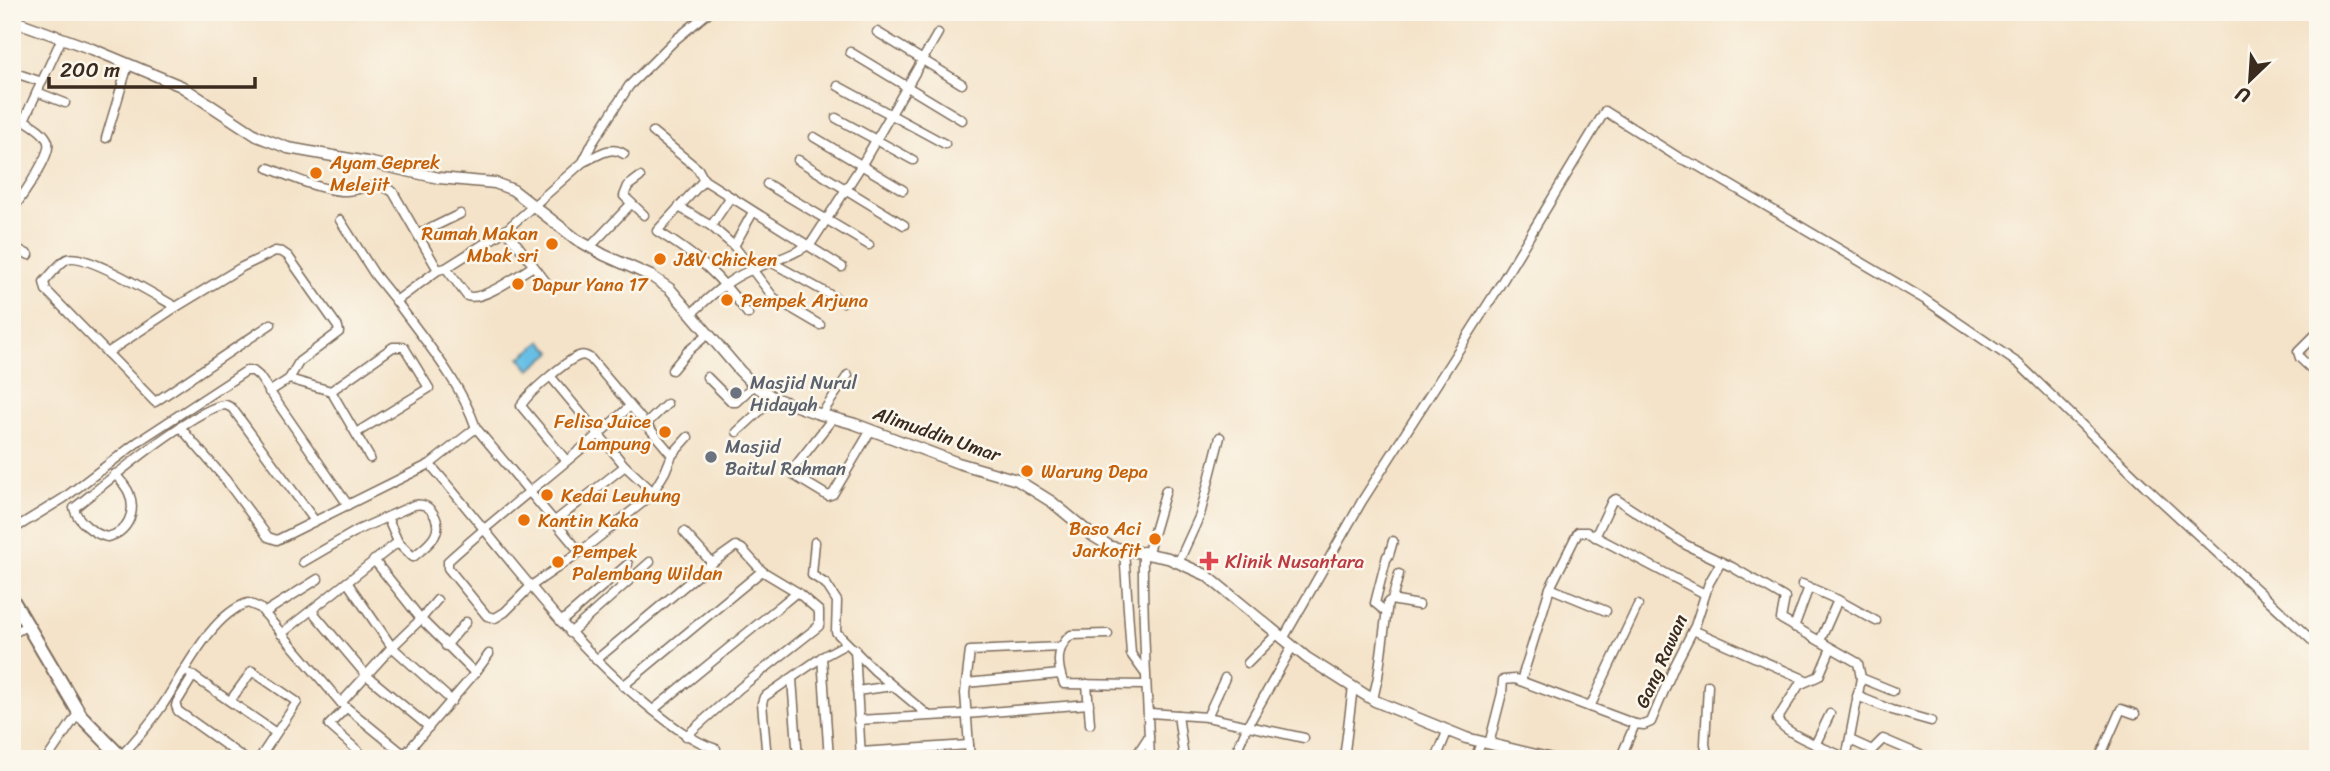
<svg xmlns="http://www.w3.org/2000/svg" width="2330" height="771" viewBox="0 0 2330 771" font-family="Sriracha,sans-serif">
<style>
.water{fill:#68bfe5;stroke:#527482;stroke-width:2}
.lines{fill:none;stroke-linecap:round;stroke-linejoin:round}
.minor-casing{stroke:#7c6b5a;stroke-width:11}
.tertiary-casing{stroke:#7c6b5a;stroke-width:13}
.primary-casing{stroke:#7c6b5a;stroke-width:16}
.minor{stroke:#fff;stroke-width:8}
.tertiary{stroke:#fff;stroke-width:10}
.primary{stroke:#fff;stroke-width:12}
.food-dot{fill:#e8710a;stroke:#fbf7ec;stroke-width:2.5}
.worship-dot{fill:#6b7280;stroke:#fbf7ec;stroke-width:2.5}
.health-dot{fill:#e0444e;stroke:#fbf7ec;stroke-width:2.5}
.labels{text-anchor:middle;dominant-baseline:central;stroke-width:5;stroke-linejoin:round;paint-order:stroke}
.food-label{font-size:19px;fill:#c56008;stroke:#fbf7ec;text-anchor:start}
.worship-label{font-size:19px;fill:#5b616d;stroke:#fbf7ec;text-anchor:start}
.street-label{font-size:19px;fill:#3b2a1e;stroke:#fbf7ec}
.health-label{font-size:19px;fill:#be3a42;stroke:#fbf7ec;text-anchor:start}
</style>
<rect width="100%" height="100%" fill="#fbf7ec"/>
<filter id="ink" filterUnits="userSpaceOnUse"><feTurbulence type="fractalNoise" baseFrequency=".0143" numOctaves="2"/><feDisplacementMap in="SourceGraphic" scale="14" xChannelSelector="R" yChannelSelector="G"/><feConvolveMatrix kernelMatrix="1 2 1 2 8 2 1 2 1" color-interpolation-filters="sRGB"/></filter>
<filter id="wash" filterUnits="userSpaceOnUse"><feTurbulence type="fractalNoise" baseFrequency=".00686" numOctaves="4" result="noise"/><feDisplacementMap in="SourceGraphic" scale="28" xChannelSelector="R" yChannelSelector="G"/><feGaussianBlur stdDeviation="1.57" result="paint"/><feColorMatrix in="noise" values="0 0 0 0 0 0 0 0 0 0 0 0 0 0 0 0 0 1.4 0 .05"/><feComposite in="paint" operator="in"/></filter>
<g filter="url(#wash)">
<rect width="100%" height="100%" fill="#f4e3c9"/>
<path class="water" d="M542,341l10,11 -22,18 -10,-12z"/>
</g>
<g filter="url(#ink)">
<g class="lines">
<defs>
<g id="minor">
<path d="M877,32l85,52"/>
<path d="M850,52l112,68"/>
<path d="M12,72l30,10"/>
<path d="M838,86l107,58"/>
<path d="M37,92l28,11"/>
<path d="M12,114l12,6"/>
<path d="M836,118l77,42"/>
<path d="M653,132l45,37 6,11"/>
<path d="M814,137l89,53"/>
<path d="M106,138l22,-73"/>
<path d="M798,160l106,65"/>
<path d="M583,162c14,-5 26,-18 41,-8"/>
<path d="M268,168c22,8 49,21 73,23 19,1 34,-12 52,1l45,78"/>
<path d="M640,177l-12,9 -4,10 20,19"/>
<path d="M767,184l102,61"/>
<path d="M679,207l32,19 23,20 40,52 46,27"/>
<path d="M12,211c9,-14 40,-55 36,-69 -3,-10 -16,-17 -24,-22l38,-82"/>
<path d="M340,220l35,55 21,26"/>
<path d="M711,226l19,-28"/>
<path d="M506,230l40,52"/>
<path d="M419,234l41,-20"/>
<path d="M12,246l17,9"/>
<path d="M734,246l19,-34"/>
<path d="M590,247l41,-43"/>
<path d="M771,262l72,40"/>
<path d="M446,268l21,28c15,6 51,-21 65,-29"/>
<path d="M176,307c-18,-10 -92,-56 -109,-48 -9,5 -16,16 -23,23l2,8 109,112 116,-78"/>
<path d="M692,313c19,-17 35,-33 59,-43 20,-9 43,-14 61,-28l49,-76 77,-133"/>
<path d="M748,314c-29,-39 -49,-57 -91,-83l47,-51 138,87"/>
<path d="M2318,332l-20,20 2,6 18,17"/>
<path d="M107,353l69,-46 66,-40 33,-16 7,1 6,4 50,71 1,5 -40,30 -10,17 -20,13"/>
<path d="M672,370l15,-18 21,-18"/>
<path d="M551,377l74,89 28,26"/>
<path d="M707,377l25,25h4l18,-17"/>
<path d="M289,379l42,12"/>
<path d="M629,407c-58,54 -122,100 -181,154v7l39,48 8,2 10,-6 26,-26 49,-34 62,-49 11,-11 12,-20 7,-17 16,-18"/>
<path d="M821,415l27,-40"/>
<path d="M833,418l-40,51 2,7 33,20 5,-2 38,-64"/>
<path d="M645,425l22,-21"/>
<path d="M180,427l45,52 43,58 9,3 153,-76 46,-36"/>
<path d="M737,432l37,-34"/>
<path d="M356,433l73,-45 -25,-41h-11l-62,44 39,67"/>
<path d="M566,460l-45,-54c5,-11 46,-46 58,-50 6,-2 6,0 11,2l82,97"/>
<path d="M434,469c70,81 131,170 215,238 21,17 41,33 67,42"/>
<path d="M115,474c5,6 11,12 14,19 8,20 -2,40 -22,44 -13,-3 -30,-16 -33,-29 26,-20 125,-104 152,-103l6,3 83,113"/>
<path d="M555,521l70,-55"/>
<path d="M12,530l52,-32 75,-57 107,-70h7l6,5 89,129"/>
<path d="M684,532l28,31"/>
<path d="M1595,537l17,-36 4,-2 70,46 46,22 53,31 -4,21 77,44 3,15 -15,81"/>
<path d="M815,542l-3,33 14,9 11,17 -1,31 39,39 53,44"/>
<path d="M1124,550l7,104 13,18"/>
<path d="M1143,551c-1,70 4,138 7,208"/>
<path d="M580,552l-104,-124c-16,-47 -51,-87 -80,-127l42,-31 8,-2 60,-38 77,-68 10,-20 36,-56 46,-46 34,-28"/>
<path d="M1148,552l18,-62"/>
<path d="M374,560l47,59 54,54"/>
<path d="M1179,561l21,-46 20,-78"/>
<path d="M303,562l55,-32 56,-25c9,-2 14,1 19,8 13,20 -5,32 -20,44l-15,-15 -11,-25"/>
<path d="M347,582l45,65 60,54"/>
<path d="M1802,584l36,16 -18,41"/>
<path d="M1550,588l56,23"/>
<path d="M1392,600l7,-26"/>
<path d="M1838,600l38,21"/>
<path d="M312,611l54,64 63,52"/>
<path d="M1386,612l-11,-9 12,-47 2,-1 4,-14"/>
<path d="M264,613l54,-34"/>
<path d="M561,622l67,-58"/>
<path d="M1794,627l15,-40"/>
<path d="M1693,630l113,50"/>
<path d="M570,633l80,-71"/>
<path d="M12,634l16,-9"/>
<path d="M281,634l117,-92"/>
<path d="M1108,634l-37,1c-16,13 -14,31 -7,49l81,1"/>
<path d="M1283,639l79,-138 135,-211 108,-179 76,48 17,7 226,133 95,65 126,122 173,160"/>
<path d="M446,646l20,-24"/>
<path d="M1831,648l-12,28 -20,9 -22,35c11,16 51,29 69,38"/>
<path d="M855,649l6,110"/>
<path d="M822,657l7,102"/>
<path d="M596,660l116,-97 24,-17 6,3 20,22 35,21 22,19v15l-79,62 -54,48"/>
<path d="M1248,663l29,-29"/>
<path d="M190,674l86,59"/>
<path d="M193,676l-16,26 -1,4 2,5 67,48"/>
<path d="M1861,678l32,13"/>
<path d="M792,679l6,80"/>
<path d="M1521,681l29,-93 28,-56h9l118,62"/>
<path d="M966,683l94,-9"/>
<path d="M1087,684l3,40"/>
<path d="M1708,685l-3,59 3,15"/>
<path d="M623,686l139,-115"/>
<path d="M857,691l35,-5"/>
<path d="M1857,696l35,14 39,11"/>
<path d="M1373,699l5,-22 10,-75 3,-2 28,5"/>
<path d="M230,701l22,-30 45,31 -38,57"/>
<path d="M341,703l51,-56 29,-28 16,-19"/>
<path d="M1590,707l48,-102"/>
<path d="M346,708l-17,17 38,34"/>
<path d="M653,710l144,-118"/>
<path d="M1150,713l57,4 97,21"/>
<path d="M1178,715l6,44"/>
<path d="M1207,717l18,-39"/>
<path d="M858,720l108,-6 123,-10"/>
<path d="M1850,740l22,10 11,-11 42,18"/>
<path d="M1816,743l14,-29"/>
<path d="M1489,744l13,-51 1,-13 12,-1 120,45"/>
<path d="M860,752l109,-7"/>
<path d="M121,756c15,-16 29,-32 41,-50 21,-31 49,-92 86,-103l12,5 81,95 60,49h6l68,-79 14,-19"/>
<path d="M47,759l32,-47"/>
<path d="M767,759l-5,-56 2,-6 58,-40 24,-13"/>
<path d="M970,759l-5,-66 5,-42 91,-4"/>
<path d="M1134,759l15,-23"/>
<path d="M1233,759l14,-32 45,-80"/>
<path d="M1344,759l9,-72"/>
<path d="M1436,759l11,-27"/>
<path d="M1475,759l6,-16"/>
<path d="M1620,759l15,-35 9,1 7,-3 23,-55 21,-41 14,-43 12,-21"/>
<path d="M2099,759l22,-50 14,5"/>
</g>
<path id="tertiary" d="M12,20l80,29 89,37 76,50 31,12 79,14 72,16 56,5 18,7 63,49 28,16 47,21 19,13 70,82 14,14 20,13 42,15 39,11 103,39 59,17 35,22 41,34 18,11 57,11 38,17 101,83 68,43 91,37 86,21"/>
<path id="primary" d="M12,599l69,117 42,43"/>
</defs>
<use href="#minor" class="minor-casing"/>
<use href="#tertiary" class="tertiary-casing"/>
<use href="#primary" class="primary-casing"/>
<use href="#minor" class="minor"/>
<use href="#tertiary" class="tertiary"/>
<use href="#primary" class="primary"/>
</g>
</g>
<g class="food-dot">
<circle cx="316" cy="173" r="7"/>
<circle cx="552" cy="244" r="7"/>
<circle cx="660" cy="259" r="7"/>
<circle cx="518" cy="284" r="7"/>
<circle cx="727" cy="300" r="7"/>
<circle cx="665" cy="432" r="7"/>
<circle cx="1027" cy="471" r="7"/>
<circle cx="547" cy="495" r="7"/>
<circle cx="524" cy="520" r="7"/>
<circle cx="1155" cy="539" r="7"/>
<circle cx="558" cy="562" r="7"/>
</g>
<g class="worship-dot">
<circle cx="736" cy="393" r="7"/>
<circle cx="711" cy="457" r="7"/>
</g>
<path class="health-dot" d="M1205.5 550.5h7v7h7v7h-7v7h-7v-7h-7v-7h7z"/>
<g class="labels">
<g class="food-label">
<text x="330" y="162">Ayam Geprek<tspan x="330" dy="22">Melejit</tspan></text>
<text x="538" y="233" text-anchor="end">Rumah Makan<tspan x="538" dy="22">Mbak sri</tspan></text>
<text x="674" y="259">J&amp;V Chicken</text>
<text x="532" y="284">Dapur Yana 17</text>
<text x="741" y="300">Pempek Arjuna</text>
<text x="651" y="421" text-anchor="end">Felisa Juice<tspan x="651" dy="22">Lampung</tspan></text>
<text x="1041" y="471">Warung Depa</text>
<text x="561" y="495">Kedai Leuhung</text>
<text x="538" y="520">Kantin Kaka</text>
<text x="1141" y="528" text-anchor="end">Baso Aci<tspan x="1141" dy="22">Jarkofit</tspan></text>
<text x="572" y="551">Pempek<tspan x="572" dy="22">Palembang Wildan</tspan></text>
</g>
<g class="worship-label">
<text x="750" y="382">Masjid Nurul<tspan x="750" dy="22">Hidayah</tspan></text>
<text x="725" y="446">Masjid<tspan x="725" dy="22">Baitul Rahman</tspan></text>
</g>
<g class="street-label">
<text transform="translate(937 434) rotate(19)">Alimuddin Umar</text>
<text transform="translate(1661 661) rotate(-66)">Gang Rawan</text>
</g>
<g class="health-label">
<text x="1225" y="561">Klinik Nusantara</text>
</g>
</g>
<rect width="2330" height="771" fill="none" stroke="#fbf7ec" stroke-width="42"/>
<g transform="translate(2250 80) rotate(205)" stroke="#fbf7ec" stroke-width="5" paint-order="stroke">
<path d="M0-5L12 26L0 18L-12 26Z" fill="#3b2a1e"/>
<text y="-10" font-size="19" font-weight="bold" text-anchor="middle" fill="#3b2a1e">U</text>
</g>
<path d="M49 77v10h206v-10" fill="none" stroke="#3b2a1e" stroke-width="3.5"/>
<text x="60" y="77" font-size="21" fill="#3b2a1e" stroke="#fbf7ec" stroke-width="5" paint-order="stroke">200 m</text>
</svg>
